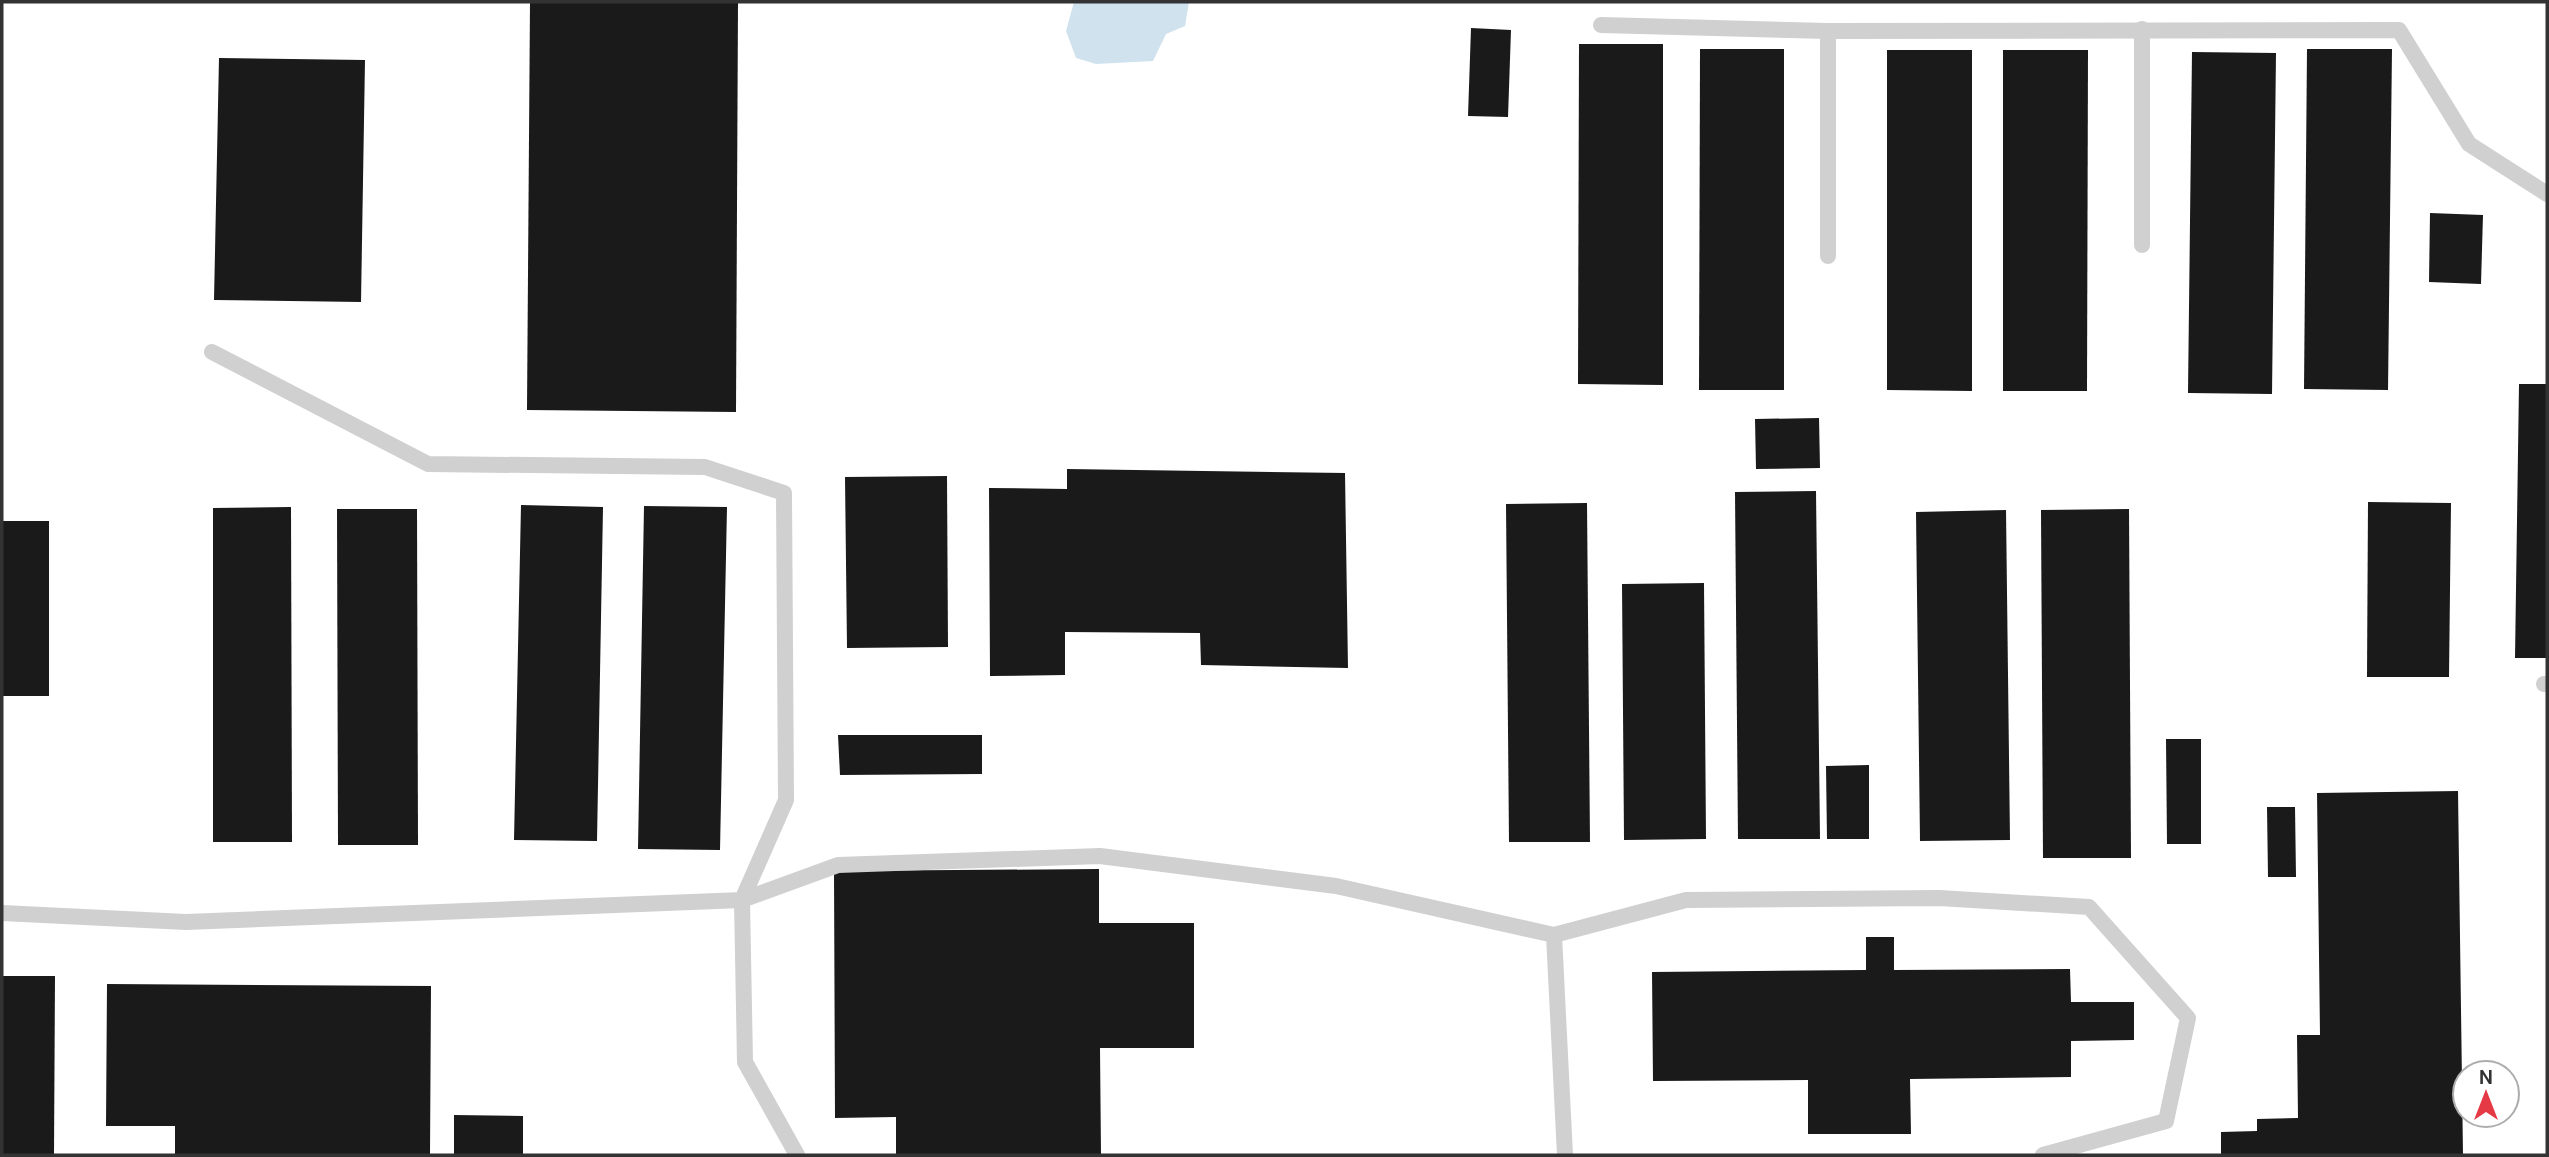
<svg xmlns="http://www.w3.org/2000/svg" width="2549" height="1157" viewBox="0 0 2549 1157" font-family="'DM Sans',sans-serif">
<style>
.water{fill:#cfe2ee}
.building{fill:#1a1a1a}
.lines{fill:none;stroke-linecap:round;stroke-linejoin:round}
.lane{stroke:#d0d0d0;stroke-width:16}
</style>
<rect width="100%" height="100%" fill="#fff"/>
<path class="water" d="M1074,2h115l-4,24 -19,8 -13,27 -57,3 -20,-6 -10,-27z"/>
<g class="building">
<path d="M530,2h208l-2,410 -209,-2z"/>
<path d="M1471,28l40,2 -3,87 -40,-1z"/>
<path d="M1579,44h84v341l-85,-1z"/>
<path d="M1700,49h84v341h-85z"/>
<path d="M2307,49h85l-4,341 -84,-1z"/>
<path d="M1887,50h85v341l-85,-1z"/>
<path d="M2003,50h85l-1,341h-84z"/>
<path d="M2192,52l84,1 -4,341 -84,-1z"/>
<path d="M219,58l146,2 -4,242 -147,-2z"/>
<path d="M2430,213l53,2 -2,69 -52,-2z"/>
<path d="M2519,384h28v274h-32z"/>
<path d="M1819,418l1,50 -64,1 -1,-50z"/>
<path d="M1067,469l278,4 3,195 -147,-3 -1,-32 -135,-1v43l-75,1 -1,-188 78,1z"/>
<path d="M947,476l1,171 -101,1 -2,-171z"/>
<path d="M1816,491l4,348h-82l-3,-347z"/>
<path d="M2368,502l83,1 -2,174h-82z"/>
<path d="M1587,503l3,339h-81l-3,-338z"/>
<path d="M521,505l82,2 -6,334 -83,-1z"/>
<path d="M644,506l83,1 -7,343 -82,-1z"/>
<path d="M291,507l1,335h-79v-334z"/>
<path d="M337,509h80l1,336h-80z"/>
<path d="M2129,509l2,349h-88l-2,-348z"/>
<path d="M2006,510l4,330 -90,1 -4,-329z"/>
<rect x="2" y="521" width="47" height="175"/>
<path d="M1704,583l2,256 -82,1 -2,-256z"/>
<path d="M838,735h144v39l-142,1z"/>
<path d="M2166,739h35v105h-34z"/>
<path d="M1869,765v74h-42l-1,-73z"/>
<path d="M2458,791l5,364h-242v-23l36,-1v-12l41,-1 -1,-83h23l-3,-242z"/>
<path d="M2267,807h28l1,70h-28z"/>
<path d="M1099,869v54h95v125h-94l1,107h-205v-38l-61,1 -1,-247z"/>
<path d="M1866,937h28v33l176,-1 1,33h63v38l-63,1v36l-161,2 1,55h-103v-54l-155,1 -1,-109 214,-2z"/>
<path d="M2,976h53l-1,179h-52z"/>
<path d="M107,984l324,2 -1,169h-255v-29h-69z"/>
<path d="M454,1115l69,1v39h-69z"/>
</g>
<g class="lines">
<g class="lane">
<path d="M1601,25l227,6"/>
<path d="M2142,29v216"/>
<path d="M1828,256v-225l571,-1 70,114 78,50"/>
<path d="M2544,684h3"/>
<path d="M2,913l184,9 556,-22 44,-100 -2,-307 -79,-26 -277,-3 -216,-112"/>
<path d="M1554,935l132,-35 253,-2 150,9 99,111 -22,103 -123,34"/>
<path d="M797,1155l-52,-93 -3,-162 96,-35 262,-9 236,30 218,49 11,220"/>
</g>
</g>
<rect width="2549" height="1157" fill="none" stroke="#333333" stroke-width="7"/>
<g transform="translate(2486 1094)"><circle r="33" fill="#ffffff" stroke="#adadad" stroke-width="2"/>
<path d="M0-5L12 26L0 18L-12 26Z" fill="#e63946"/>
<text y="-10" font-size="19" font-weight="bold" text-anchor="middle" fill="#333333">N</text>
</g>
</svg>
